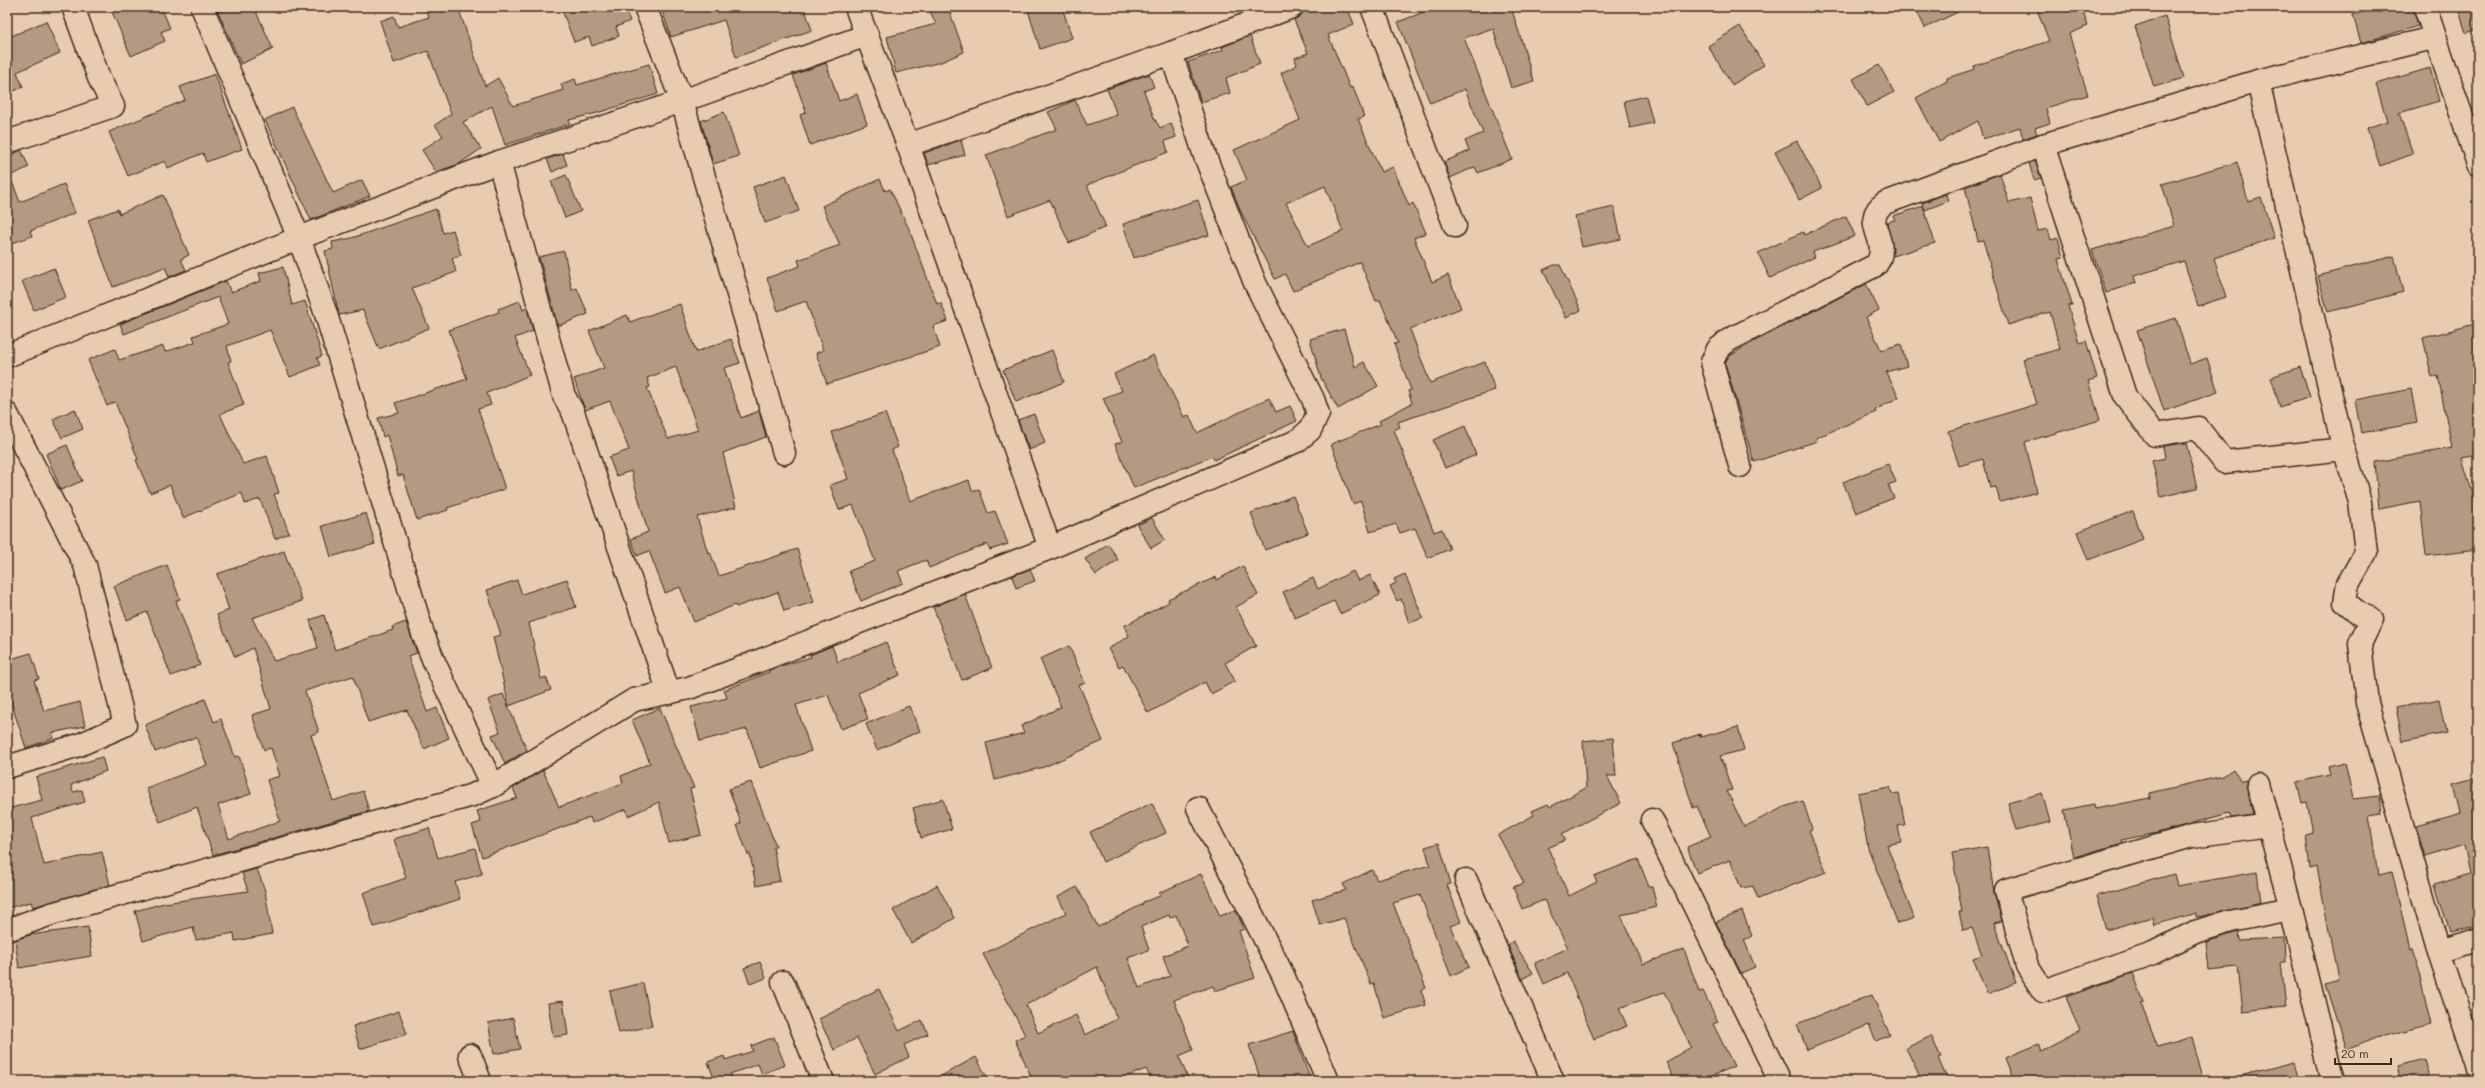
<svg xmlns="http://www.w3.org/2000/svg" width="2485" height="1088" viewBox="0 0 2485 1088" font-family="Mali,sans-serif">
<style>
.building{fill:#b49a83;stroke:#3b2a1e;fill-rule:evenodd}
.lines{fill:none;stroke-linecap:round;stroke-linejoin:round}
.minor-casing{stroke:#3b2a1e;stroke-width:25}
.minor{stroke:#e9ccb0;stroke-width:22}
</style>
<rect width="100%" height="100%" fill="#e9ccb0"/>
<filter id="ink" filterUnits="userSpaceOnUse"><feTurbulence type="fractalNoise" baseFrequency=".025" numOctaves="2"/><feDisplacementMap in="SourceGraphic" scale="8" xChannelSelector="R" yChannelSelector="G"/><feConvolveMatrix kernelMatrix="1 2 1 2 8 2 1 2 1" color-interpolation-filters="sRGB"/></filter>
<g filter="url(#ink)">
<g class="building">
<path d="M110,7h51l9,21 -9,4 4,9 -34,15z"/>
<path d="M216,7h38l19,42 -32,15z"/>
<path d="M425,7h33l27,79 13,-8 15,28 50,-16 -2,-6 14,-5 2,6 72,-21 9,30 -61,19 -28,7 1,4 -65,21 -13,-39 -29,16 18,27 -22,15 -23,8 -14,-22 21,-14 -8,-11 16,-11 -23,-63 -34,12 -14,-42 14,-5 4,11 31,-10z"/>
<path d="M571,7h53l6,14 -14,6 3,9 -27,10 -3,-9 -15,5 -12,-32z"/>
<path d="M661,7h143l8,23 -76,27 -12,-37 -53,17z"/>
<path d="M928,7h20l16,45 -23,10 -45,11 -9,-36 49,-13z"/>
<path d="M1027,7h35l10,31 -32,11z"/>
<path d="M1312,7h35l7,17 -26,11 22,53 3,-1 11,30 -6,2 23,53 12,-5 16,39 4,-3 13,30 -12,5 18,44 16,-7 13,33 -51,21 20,54 55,-21 10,28 -97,32 2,5 -6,3 40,102 8,-3 8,20 -22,9 -13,-30 -15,5 -4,-9 -26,8 -9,-31 -8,3 -22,-60 50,-20 -2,-3 33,-18 -4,-12 3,-1 -17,-46 4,-1 -18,-43 -4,1 -16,-39 -67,29 -8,-17 -10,5 -34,-67 -10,-25 16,-7 -13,-30 66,-30 -19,-47 16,-8 -2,-7 13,-5 -14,-33 7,-5 3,-5zM1325,186l18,45 -35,15 -22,-43z"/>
<path d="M1437,7h74l23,74 -23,7 -18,-60 -29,10 48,121 -34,14 -3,-6 -25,11 -6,-16 25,-11 -4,-10 18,-8 -18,-44 -35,14 -32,-81z"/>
<path d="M1915,7h53l-43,21z"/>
<path d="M2036,7h45l7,19 -19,8 19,61 -42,13 4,15 -15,5 2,6 -14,5 -3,-12 -37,12 -5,-18 -39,21 -23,-44 31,-17v-3l28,-9 -1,-3 75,-25z"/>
<path d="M2380,7h33l5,19 -57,17 -8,-28z"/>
<path d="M2458,7h20v22l-12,4z"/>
<path d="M2165,16l19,62 -30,9 -19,-61z"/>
<path d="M46,21l14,32 -43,19 6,15 -16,7v-56z"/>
<path d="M1740,26l24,39 -32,20 -24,-39z"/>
<path d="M1250,36l10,28 -34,14 4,15 -29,9 -13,-40 35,-12 -1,-3z"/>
<path d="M826,63l13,38 18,-7 10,30 -57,21 -10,-30 6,-3 -13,-37z"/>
<path d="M1879,65l15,27 -27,14 -14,-27z"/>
<path d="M2430,68l9,33 -40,12 14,41 -33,12 -13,-38 20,-7 -11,-37z"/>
<path d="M215,74l27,75 -36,13 -3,-9 -35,15 -3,-7 -37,15 -19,-44 76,-32 -5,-13z"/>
<path d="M1149,74l5,13 -10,4 10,27 6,10 11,-5 5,14 -11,4 3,11 -81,33 19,42 -37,16 -19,-43 -42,16 -22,-61 71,-26 -9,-17 27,-12 12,25 30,-10 -10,-26z"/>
<path d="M1646,96l7,27 -23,5 -6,-27z"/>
<path d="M292,107l41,86 29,-13 8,16 -59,24 -46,-100z"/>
<path d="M724,112l15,44 -26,8 -12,-43z"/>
<path d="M961,140l4,15 -37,10 -4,-12z"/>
<path d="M1797,141l25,47 -23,12 -24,-48z"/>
<path d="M21,150l8,17 -19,9 10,26 44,-18 11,29 -45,18 2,5 -25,9v-88z"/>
<path d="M563,154l4,11 -15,7 -5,-13z"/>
<path d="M2035,161l6,17 -7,2 -5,-17z"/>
<path d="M2237,162l11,39 13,-4 13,41 -60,20 12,39 -28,9 -14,-45 -50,15 2,7 -30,10 -14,-43 82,-24 -12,-42z"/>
<path d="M2000,174l9,29 21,-5 8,33 10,-2 3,11 7,-2 5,20 -5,1 14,46 -4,1 11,37 7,-2 11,37 -9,3 12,39 -75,22 12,50 -37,10 -4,-15 -6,1 -7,-29 -24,7 -11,-35 89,-27 -14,-45 37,-10 -10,-37 -42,13 -25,-85 -5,1 -13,-54z"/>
<path d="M566,175l15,36 -16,7 -14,-37z"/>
<path d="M786,175l13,36 -34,12 -12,-36z"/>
<path d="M880,179l5,12 5,-2 19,40 28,75 4,-1 7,18 -15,5 7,21 -113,37 -11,-31 7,-3 -17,-49 -28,10 -11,-33 33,-12 -2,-6 42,-15 -18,-39z"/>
<path d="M1946,194l2,7 -23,9 -3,-7z"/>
<path d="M163,195l26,60 -8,4 5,11 -17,7 -4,-10 -52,20 -25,-67 30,-11 1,5z"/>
<path d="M1198,200l11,35 -75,23 -11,-34z"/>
<path d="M1923,206l12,37 -42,13 -6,-34 8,-2 -2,-4z"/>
<path d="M1614,207l7,32 -39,8 -7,-31z"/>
<path d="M436,209l7,24 10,-3 8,25 -9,3 4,14 -44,16 17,40 -50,21 -16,-39 -24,5 -14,-64 8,-2 -1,-7 20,-4z"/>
<path d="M1846,216l9,20 -42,16 2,5 -45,21 -12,-25 45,-21 1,3z"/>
<path d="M564,251l8,39 5,-2 11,26 -30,12 -19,-69z"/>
<path d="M2394,256l9,36 -75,20 -10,-36z"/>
<path d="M1554,265h6l21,45 -15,8 -23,-48z"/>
<path d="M283,267l9,38 13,-4 17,55 -5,2 3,7 -30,12 -20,-47 -43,16 4,15 -3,1 16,43 -24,9 23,50 24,-8 12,37 -5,1 15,39 -14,6 -15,-40 -15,5 -3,-11 -59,25 -13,-33 -20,8 -14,-33 2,-1 -23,-57 -8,4 -19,-46 27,-11 4,11 44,-14 2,6 30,-10 -2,-6 35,-12 -10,-27 -94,37 -4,-10 106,-43 5,11 30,-11 -2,-8z"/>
<path d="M54,268l12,29 -32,13 -12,-29z"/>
<path d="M1866,284l13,26 -13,7 15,33 20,-6 6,22 -21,6 13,25 -24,13 1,2 -60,26 1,3 -63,21 -29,-99 3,-6 23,-14z"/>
<path d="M520,301l3,9 4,-2 6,23 -18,7 15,37 -43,18 4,12 -13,4 27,80 -58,19 1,2 -31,10 -14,-45 -5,1 -11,-41 -4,2 -5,-19 21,-5 -4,-10 72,-24 -18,-49 50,-18 -1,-3z"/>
<path d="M680,304l16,48 35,-13 9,24 -16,5 17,50 18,-7 7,26 -43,16 13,54 -39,10 11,36 2,-1 9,24 78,-27 17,53 -30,9 -6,-19 -42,15 -1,-2 -41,17 -14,-35 -15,6 -16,-42 -12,5 -6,-17 17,-7 -17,-61 -15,5 -7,-19 20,-7 -19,-49 -25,9 -11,-31 30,-11 -15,-37 38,-16 3,7zM676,367l22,63 -30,9 -21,-51 3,-1 -3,-9z"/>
<path d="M2176,318l14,46 17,-6 11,34 -54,19 -27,-81z"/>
<path d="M2478,323v132l-16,3 16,53v39l-52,6 -6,-55 -41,8 -4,-47 77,-14 -14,-72 -6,2 -9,-40z"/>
<path d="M1344,329l11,38 9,-5 14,24 -40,23 -17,-31 -11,-39z"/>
<path d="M1052,350l12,32 -48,20 -13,-32z"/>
<path d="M1153,355l31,62 5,-2 8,18 72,-35 7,14 14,-6 7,15 -83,39 -2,-4 -78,32 -19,-44 7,-2 -19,-44 19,-7 -8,-17z"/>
<path d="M2300,367l10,30 -30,10 -9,-30z"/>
<path d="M2411,389l6,34 -56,10 -6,-33z"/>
<path d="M75,409l8,20 -21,9 -9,-19z"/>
<path d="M885,413l13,34 -6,3 18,51 59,-21 3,11 7,-2 9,24 7,-2 13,33 -18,6 -3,-6 -58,24 -3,-8 -28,11 5,12 -42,18 -12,-30 26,-10 -22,-56 -14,5 -9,-25 18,-6 -16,-47z"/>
<path d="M1034,414l11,29 -16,7 -11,-30z"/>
<path d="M1465,426l11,29 -31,13 -12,-28z"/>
<path d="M2186,443l11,45 -36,9 -9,-36 13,-3 -2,-12z"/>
<path d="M67,445l15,36 -21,9 -15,-36z"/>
<path d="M1888,464l8,18 -8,3 6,13 -38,15 -13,-31z"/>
<path d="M1293,496l15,37 -43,17 -14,-37z"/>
<path d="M2133,511l10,28 -55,21 -11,-28z"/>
<path d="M366,513l9,31 -44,13 -9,-31z"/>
<path d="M1152,518l13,22 -14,8 -14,-23z"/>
<path d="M1108,544l10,16 -22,15 -11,-16z"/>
<path d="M284,551l18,50 -50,17 22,43 44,-13 -8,-28 14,-5 11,35 58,-20 -1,-3 14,-5 11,31 -9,3 19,56 10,-4 12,30 -25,11 -17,-39 -39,12 -15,-46 -48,15 14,41 -8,3 22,66 30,-10 6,20 -156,44 -16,-48 -37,15 -14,-34 61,-23 -11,-28 -41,15 -10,-27 60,-26 9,23 7,-3 14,38 4,-1 12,38 -33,11 11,34 51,-18 -13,-41 13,-4 -9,-28 -7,2 -12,-35 19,-6 -18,-61 -18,9 -18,-42 12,-5 -12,-36z"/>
<path d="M167,565l13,34 -4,2 24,64 -29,11 -24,-64 -20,8 -13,-34z"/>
<path d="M1243,566l15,29 -22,12 20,39 -31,17 10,18 -24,13 -6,-12 -57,31 -25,-48 -4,2 -11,-18 21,-13 -5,-10 45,-24 -1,-3 48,-22 1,3z"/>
<path d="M1030,569l5,12 -19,7 -4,-12z"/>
<path d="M1353,571l5,10 12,-6 10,20 -40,19 -6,-13 -39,17 -12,-26 30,-14 5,11z"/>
<path d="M1405,574l18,44 -14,5 -8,-24 -4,2 -7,-15 6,-3 -2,-4z"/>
<path d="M567,579l9,28 -47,16 12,56 5,-2 5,13 -42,16 -16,-69 8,-2 -14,-45 30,-10 5,14z"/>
<path d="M965,594l27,74 -30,12 -29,-73z"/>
<path d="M886,642l14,33 -42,18 10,26 -27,10 -13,-34 -32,10 15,46 -51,17 -13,-39 -47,12 -9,-34 36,-9 -3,-8 45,-18v-2l5,-2 37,-11 -1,-2 22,-9 6,16z"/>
<path d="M1069,646l16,37 -6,2 24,56 -59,26 -49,13 -9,-37 38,-10 -3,-7 40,-19 -21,-48z"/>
<path d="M31,653l8,26 -5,1 10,31 36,-9 5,24 -33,7 2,5 -28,10 -19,-58v-30z"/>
<path d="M503,694l24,56 -22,14 -13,-29 8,-3 -12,-32z"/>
<path d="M2439,699l7,34 -43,9 -7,-34z"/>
<path d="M909,706l11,25 -43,19 -11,-26z"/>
<path d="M660,708l34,80 -4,1 11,46 -32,8 -10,-41 -31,14 -2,-7 -34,14 -2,-6 -108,40 -10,-32 9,-3 -4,-11 40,-13 -4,-10 30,-18 16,37 64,-24 -2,-7 29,-13 -18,-43z"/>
<path d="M1738,727l6,23 -24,6 12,34 -5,1 17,36 40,-20 19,-6 9,28 -3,1 17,42 -68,27 -5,-13 -12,2 -11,-28 -33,13 -10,-26 24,-10 -14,-31 -4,2 -20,-65 27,-9 1,3z"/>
<path d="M1613,738l3,38h-9l14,27 -59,31 3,6 -17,8 21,48 28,-14 -3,-6 44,-17 11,28h3l5,20 -36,8 22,49 41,-15 15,43 4,-1 15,31 -5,2 21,42 -32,15h-27l-9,-19 25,-15 -27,-55 -45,16 8,18 -33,13 -27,-66 -23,11 -9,-21 33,-15 -24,-48 -22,9 -9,-22 11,-4 -26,-48 36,-20 -2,-4 16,-7 2,3 36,-19 -3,-47z"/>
<path d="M102,757l4,14 -35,14 2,7 9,-2 3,12 -53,16 12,47 58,-13 8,33 -77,22 -2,-5 -24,6v-99l35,-9 -6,-23z"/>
<path d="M2345,762l8,37 27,-3 2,18 -13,2 9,59 14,-3 18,78 2,-1 8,24 12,51 -55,14 -31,12 -21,-66 13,-4 -21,-114 -7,2 -4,-33 7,-2 -6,-31 -5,1 -5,-21 33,-7 -2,-9z"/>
<path d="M2233,769l8,12 5,-1 7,35 -22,3 -2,-5 -72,20 -36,7 1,3 -48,14 -10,-47 30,-6 1,5 55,-11 -1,-5 74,-17z"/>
<path d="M2478,777v149l-28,7 -15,-49 35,-11 -6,-28 -39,12 -9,-31 44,-13 -7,-29z"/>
<path d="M751,782l25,64 -3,1 7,34 -24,5 -6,-32 -2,1 -11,-30 4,-2 -12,-34z"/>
<path d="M1890,787l2,7 7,-1 6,32 -7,1 3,16 -14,3 27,73 -16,6 -30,-76 -10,-55z"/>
<path d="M2042,793l8,29 -34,9 -8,-28z"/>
<path d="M943,799l9,30 -31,9 -8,-30z"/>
<path d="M1152,803l14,30 -63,29 -13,-30z"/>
<path d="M429,828l9,30 37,-10 7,26 -27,8 5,17 -86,28 -11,-34 43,-15 -12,-39z"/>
<path d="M1439,843l12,41 -4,1 14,37 -11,4 19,41 -18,9 -31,-81 -27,8 33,85 -5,2 5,15 -42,13 -10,-35 -3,1 -27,-66 -24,7 -8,-25 34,-10 -3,-6 29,-14 5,10 53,-15 -5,-18z"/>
<path d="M1987,847l7,46 8,28 -8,2 22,60 -29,11 -14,-36 9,-3 -10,-27 -9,2 -4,-18h3l-10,-59z"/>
<path d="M257,869l8,22 7,43 -37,7 -1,-8 -38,7 -3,-13 -50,14 -8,-30 29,-8 84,-12 -6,-18z"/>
<path d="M2257,872l4,30 -58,14 -7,1v-4l-42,12 -2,-8 -46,13 -10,-34 78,-22 3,12z"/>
<path d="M1201,874l19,42 16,-6 8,19 -5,2 16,47 -40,13 -2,-5 -39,14 19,50 -14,6 10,25h-37l-6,-12 -31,12h-82l-18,-41 10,-5 -42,-81 83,-41 -8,-16 19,-10 21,40 45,-23v-2l17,-6 -1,-3zM1169,915l1,3 6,-3 12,31 -25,10 7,20 -31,12 -11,-30 21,-8 -8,-23zM1097,967l20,52 -32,16 -9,-20 -38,18 -12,-28z"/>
<path d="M937,885l18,33 -44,25 -18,-33z"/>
<path d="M1742,911l10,25 -8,4 11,27 -14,6 -25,-51z"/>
<path d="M88,927l4,29 -73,12 -4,-28 15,-5z"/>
<path d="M2238,932l1,8 45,-2 1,24h-4l5,44 -43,5 -5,-44 -29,3 -3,-28z"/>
<path d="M1513,941l20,32 -11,6 -14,-34z"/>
<path d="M760,962l6,16 -16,6 -6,-16z"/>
<path d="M2133,973l11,29 -3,1 17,44 34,-10 12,44h-190l-9,-23 34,-14 3,8 38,-20 -14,-35z"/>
<path d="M643,983l9,43 -33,7 -9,-42z"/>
<path d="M879,989l20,42 23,-11 6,14 -24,11 5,12 -34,17 -18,-36 -23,12 -15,-31z"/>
<path d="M1872,995l18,40 -14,6 -7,-16 -62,25 -10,-26z"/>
<path d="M563,1001l5,34 -15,2 -5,-34z"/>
<path d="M399,1011l8,23 -47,15 -7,-23z"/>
<path d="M513,1018l7,31 -26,5 -6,-31z"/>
<path d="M1293,1031l18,50h-50l-12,-36z"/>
<path d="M1931,1036l10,21 -3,1 10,23h-26l-16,-33z"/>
<path d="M774,1037l11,28 -23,9 -4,-10 -28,10 3,7h-18l-7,-19 16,-6 1,4 28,-9 -2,-5z"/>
<path d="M976,1057l13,24h-57z"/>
<path d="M2424,1059l6,22h-29l-4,-15z"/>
<path d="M2294,1062l5,19h-58l-1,-5z"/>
</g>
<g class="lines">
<defs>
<g id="minor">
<path d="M202,7l97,231 27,76 97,320 12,30 58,122"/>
<path d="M645,7l37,94 102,352"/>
<path d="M856,7l52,138 142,403"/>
<path d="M1372,7l83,219"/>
<path d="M2425,7l53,157"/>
<path d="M2258,81l84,361 18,60 6,50 -18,32 -3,18 15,12 12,5 -12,25 7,59 72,249 39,118"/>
<path d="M7,142l106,-36 -14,-28 -26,-71"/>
<path d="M908,145l263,-92 121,-46"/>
<path d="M2043,145l82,251 30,39 43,-7 26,34 120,-13"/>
<path d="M499,162l65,234 9,16 96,281"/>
<path d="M7,356l292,-118 200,-76 183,-61 185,-66"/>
<path d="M7,414l78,151 40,160 -46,20 -72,22"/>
<path d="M1740,466l-28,-104 6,-13 11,-9 147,-75c17,-24 -18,-44 9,-62l158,-58 215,-64 175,-43"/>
<path d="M2258,784l33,125 42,172"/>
<path d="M1198,808l85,167 45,106"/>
<path d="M1652,820l128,261"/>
<path d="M2269,825l-77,11 -186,54 21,76 16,25 110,-38 42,-21 36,-11 60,-12"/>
<path d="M1466,880l87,201"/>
<path d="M7,930l44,-16 422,-119 20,-9 141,-86 55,-12 361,-140 247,-107 13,-11 8,-16 -5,-15 -58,-116 -50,-127 -34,-103"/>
<path d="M2439,952l39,-12"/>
<path d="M783,982l40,99"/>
<path d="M470,1055l10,26"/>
</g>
</defs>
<use href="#minor" class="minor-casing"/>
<use href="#minor" class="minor"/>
</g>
</g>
<rect width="2485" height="1088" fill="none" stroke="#e9ccb0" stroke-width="24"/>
<rect x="12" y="12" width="2461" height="1064" fill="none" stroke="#3b2a1e" stroke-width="1.5" filter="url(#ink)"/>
<path d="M2335 1058v6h56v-6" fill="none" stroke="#3b2a1e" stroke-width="2"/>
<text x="2341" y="1058" font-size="12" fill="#3b2a1e" stroke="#e9ccb0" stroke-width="3" paint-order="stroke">20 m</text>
</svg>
